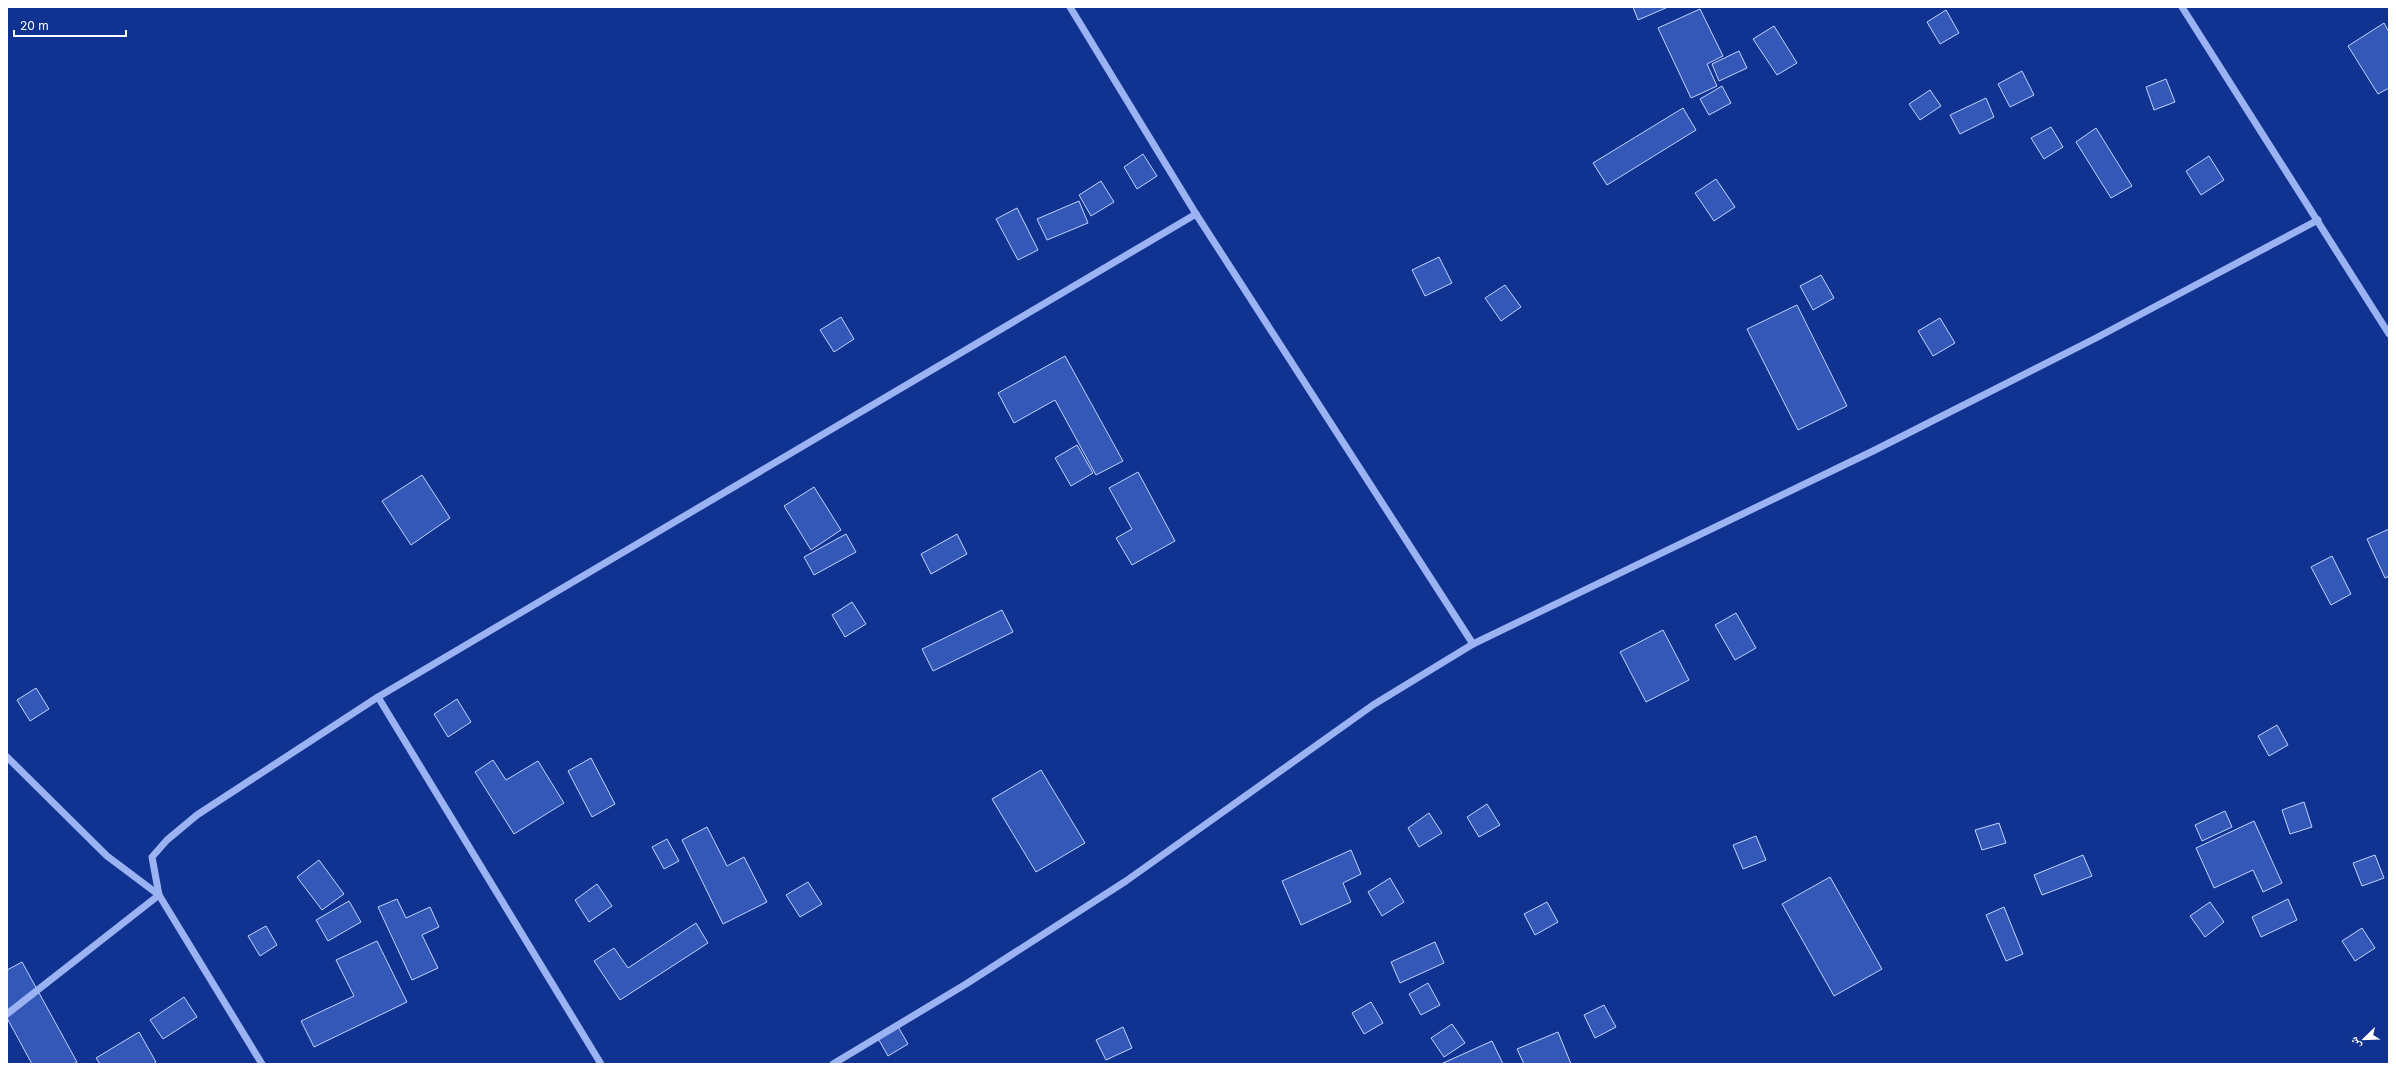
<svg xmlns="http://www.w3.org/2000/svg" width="2396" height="1071" viewBox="0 0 2396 1071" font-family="Inter,'Noto Naskh Arabic',sans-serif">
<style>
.building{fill:#3458b7;stroke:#c2d3fd}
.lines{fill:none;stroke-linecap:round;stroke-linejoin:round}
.minor{stroke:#9bb3f3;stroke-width:7}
</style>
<rect width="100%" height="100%" fill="#103290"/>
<g class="building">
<path d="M1633,7h35l-30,13z"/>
<path d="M1700,9l23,47 -16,8 10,22 -26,12 -33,-70z"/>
<path d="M1946,10l13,23 -19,11 -13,-22z"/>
<path d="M2384,23l5,9v56l-11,6 -30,-48z"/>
<path d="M1774,26l23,37 -20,12 -24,-36z"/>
<path d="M1739,51l8,17 -28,13 -7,-17z"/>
<path d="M2022,71l12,24 -24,12 -12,-23z"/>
<path d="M2166,79l9,23 -21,8 -8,-23z"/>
<path d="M1722,86l9,17 -22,12 -9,-16z"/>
<path d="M1930,90l11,16 -21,14 -11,-16z"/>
<path d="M1986,98l8,19 -34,17 -10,-19z"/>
<path d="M1683,108l13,22 -89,55 -14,-22z"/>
<path d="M2051,127l12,20 -19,12 -13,-21z"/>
<path d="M2096,128l36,58 -21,12 -35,-56z"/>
<path d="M1143,154l14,22 -20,13 -13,-22z"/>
<path d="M2209,156l15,24 -23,15 -15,-24z"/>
<path d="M1716,179l19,28 -21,14 -19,-28z"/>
<path d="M1101,181l13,21 -23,14 -12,-21z"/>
<path d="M1079,201l9,22 -41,17 -10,-21z"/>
<path d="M1017,208l21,42 -20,10 -22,-41z"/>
<path d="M1439,257l13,26 -27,13 -13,-26z"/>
<path d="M1821,275l13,23 -21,12 -13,-24z"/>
<path d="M1505,285l16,22 -20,14 -16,-23z"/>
<path d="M1797,305l50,101 -49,24 -51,-101z"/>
<path d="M841,317l13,22 -20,13 -14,-22z"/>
<path d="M1940,318l15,25 -22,13 -15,-25z"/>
<path d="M1065,356l58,105 -27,14 -41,-75 -41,23 -16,-30z"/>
<path d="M1077,445l16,28 -22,13 -16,-28z"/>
<path d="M1138,472l37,69 -43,24 -16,-27 16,-9 -23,-41z"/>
<path d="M422,475l28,43 -39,27 -29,-44z"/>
<path d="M814,487l27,43 -30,20 -27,-44z"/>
<path d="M2389,529v47l-4,2 -18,-39z"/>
<path d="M846,534l10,18 -42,23 -10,-18z"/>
<path d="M957,534l10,20 -36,20 -10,-20z"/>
<path d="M2332,556l19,38 -20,11 -20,-38z"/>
<path d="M852,602l14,22 -21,13 -13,-22z"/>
<path d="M1002,610l11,22 -80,39 -11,-22z"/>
<path d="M1736,613l20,35 -21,12 -20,-35z"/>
<path d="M1663,630l26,50 -43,22 -26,-50z"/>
<path d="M36,688l13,21 -19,12 -13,-21z"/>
<path d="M457,699l14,23 -23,15 -14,-23z"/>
<path d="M2277,725l11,20 -19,11 -11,-20z"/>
<path d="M591,758l24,46 -23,13 -24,-46z"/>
<path d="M493,760l13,20 32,-19 26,42 -50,31 -39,-62z"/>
<path d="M1041,770l44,73 -49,29 -44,-73z"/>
<path d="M2304,802l8,25 -22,7 -8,-24z"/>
<path d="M1487,804l13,21 -21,12 -12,-20z"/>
<path d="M2225,811l7,16 -30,14 -7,-16z"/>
<path d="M1429,813l13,20 -23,14 -11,-19z"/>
<path d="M2254,821l28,62 -19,9 -10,-22 -39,18 -18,-40z"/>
<path d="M1999,823l7,20 -24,7 -7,-20z"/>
<path d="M707,827l20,39 17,-9 23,45 -44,22 -41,-84z"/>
<path d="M1756,836l10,24 -23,9 -10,-24z"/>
<path d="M667,839l12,22 -15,8 -12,-22z"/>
<path d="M1351,850l10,24 -18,9 8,19 -50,23 -19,-44z"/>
<path d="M2083,855l9,21 -50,19 -8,-20z"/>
<path d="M2375,855l9,23 -22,8 -9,-23z"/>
<path d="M319,860l25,34 -22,16 -25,-33z"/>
<path d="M1830,877l52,92 -48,27 -52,-92z"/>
<path d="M1390,878l14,24 -22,14 -14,-24z"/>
<path d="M808,882l14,22 -22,13 -14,-22z"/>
<path d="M597,884l15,22 -23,16 -14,-22z"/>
<path d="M397,899l9,19 24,-11 9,20 -17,8 16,33 -26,12 -34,-73z"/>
<path d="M2288,899l9,21 -36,17 -9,-20z"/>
<path d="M349,901l12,21 -33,19 -12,-21z"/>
<path d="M1547,902l11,20 -23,13 -11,-21z"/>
<path d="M2210,902l14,20 -19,15 -15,-21z"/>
<path d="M2004,907l19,47 -17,7 -20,-46z"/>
<path d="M696,923l12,20 -88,57 -26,-39 20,-13 14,20z"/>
<path d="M266,926l11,19 -17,11 -12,-20z"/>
<path d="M2362,928l13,20 -20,13 -13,-20z"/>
<path d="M377,941l30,61 -93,45 -13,-26 53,-25 -18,-36z"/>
<path d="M1435,942l9,21 -44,20 -9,-21z"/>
<path d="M22,962l55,100 -4,2h-41l-25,-46v-48z"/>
<path d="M1428,983l12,22 -19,10 -12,-21z"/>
<path d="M184,997l13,20 -34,22 -13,-19z"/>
<path d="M1371,1002l12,21 -19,11 -12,-21z"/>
<path d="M1604,1005l12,22 -21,11 -11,-23z"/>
<path d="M896,1023l12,21 -20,12 -12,-21z"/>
<path d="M1452,1024l13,19 -21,14 -13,-19z"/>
<path d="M1123,1027l9,21 -26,12 -10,-20z"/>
<path d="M139,1032l17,30 -3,2h-53l-4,-6z"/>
<path d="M1558,1032l13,32h-47l-7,-15z"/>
<path d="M1492,1041l11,23h-62z"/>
</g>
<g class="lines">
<g class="minor">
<path d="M1070,7l126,207 277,430"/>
<path d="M2182,7l207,327"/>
<path d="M378,697l223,367"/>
<path d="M7,757l100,99 52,39 -152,119"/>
<path d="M262,1064l-103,-169 -7,-38 15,-17 30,-25 181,-118 818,-483"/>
<path d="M833,1064l133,-80 160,-103 247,-176 100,-61 400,-193 223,-113 222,-118"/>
</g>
</g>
<rect width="2396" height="1071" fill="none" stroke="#ffffff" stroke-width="16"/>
<g transform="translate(2364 1039) rotate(247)" stroke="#103290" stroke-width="3" paint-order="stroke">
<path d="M0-3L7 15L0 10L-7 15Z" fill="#ffffff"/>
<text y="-6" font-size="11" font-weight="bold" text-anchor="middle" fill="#ffffff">ش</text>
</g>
<path d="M14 30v6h112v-6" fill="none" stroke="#ffffff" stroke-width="2"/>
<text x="20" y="30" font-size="12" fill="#ffffff" stroke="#103290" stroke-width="3" paint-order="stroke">20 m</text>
</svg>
